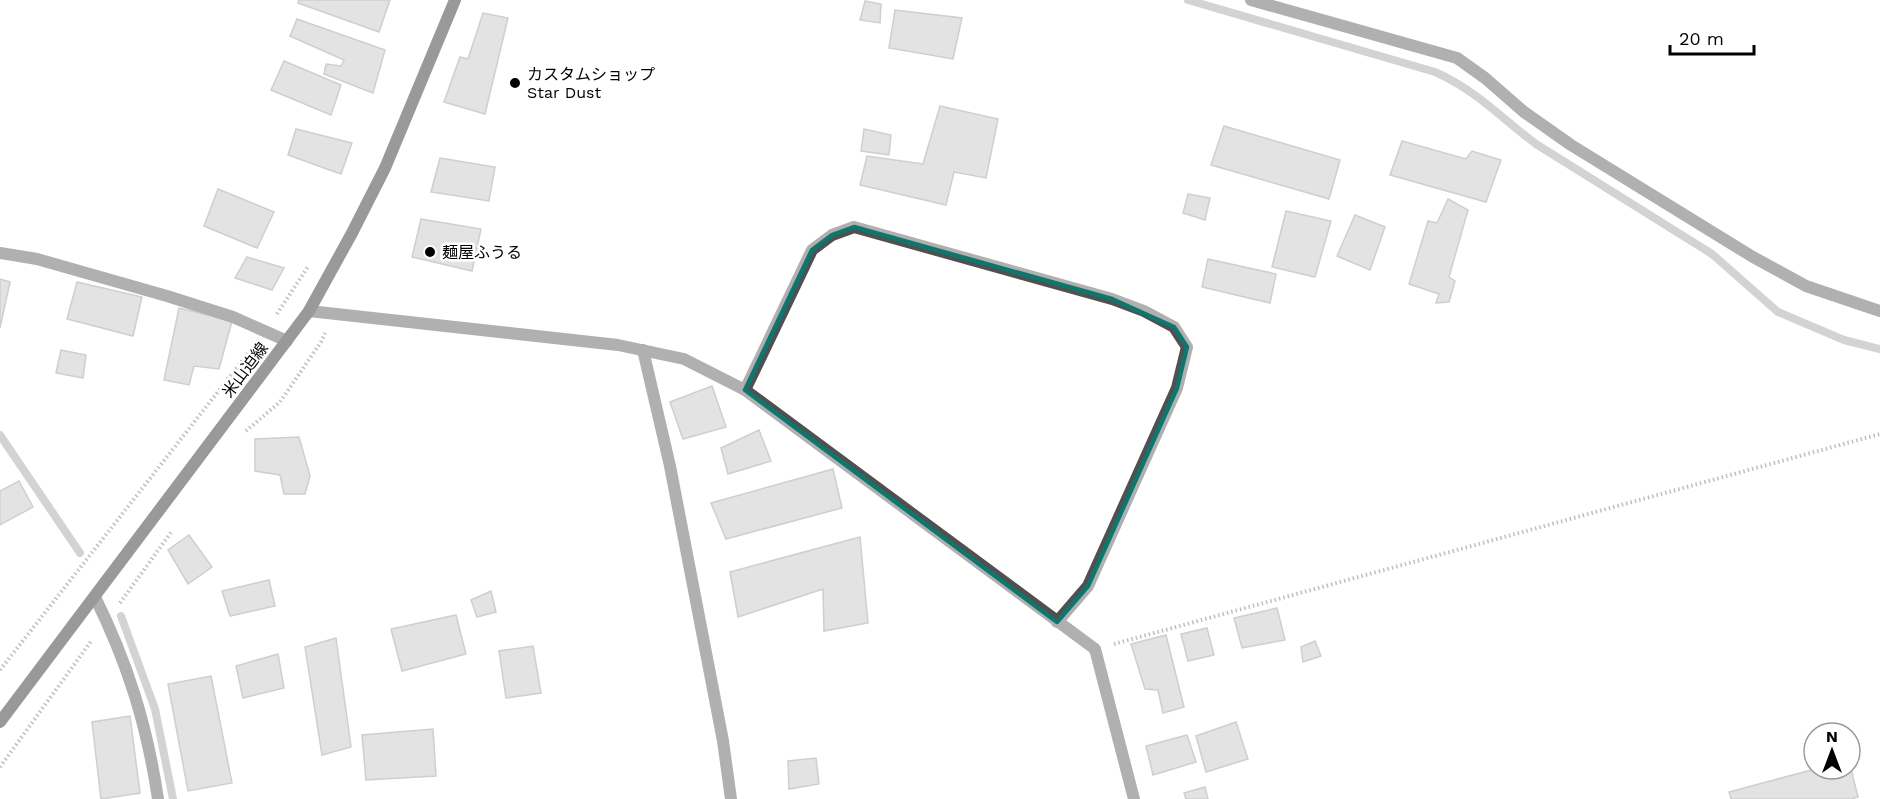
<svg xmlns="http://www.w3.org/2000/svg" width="1880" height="799" viewBox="0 0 1880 799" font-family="'Work Sans','Noto Sans JP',sans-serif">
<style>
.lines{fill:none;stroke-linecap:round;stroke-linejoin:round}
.stream{stroke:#9e9e9e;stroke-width:8}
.building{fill:#c0c0c0;stroke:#949494;stroke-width:1.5}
.path{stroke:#727272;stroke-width:4;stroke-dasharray:1.5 3;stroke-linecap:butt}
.street{stroke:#505050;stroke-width:12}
.secondary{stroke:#1d1d1d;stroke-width:12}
.marked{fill:none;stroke:#0f766e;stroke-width:4.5;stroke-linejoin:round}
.poi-dot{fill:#000;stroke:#fff;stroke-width:2}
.labels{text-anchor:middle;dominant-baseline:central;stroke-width:5;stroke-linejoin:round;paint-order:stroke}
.poi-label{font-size:16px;fill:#000;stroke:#fff;text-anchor:start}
.street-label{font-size:16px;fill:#000;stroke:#fff}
</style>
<rect width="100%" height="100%" fill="#fff"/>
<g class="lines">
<g class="stream">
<path d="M1188,0l247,72c41,18 66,46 101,72l176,110 66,58 66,28 36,9"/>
<path d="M0,435l80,118"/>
<path d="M121,616l34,93 18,90"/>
</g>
</g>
<g class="building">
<path d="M299,0h91l-11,32 -81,-29z"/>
<path d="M865,1l16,3 -1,19 -20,-3z"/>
<path d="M895,10l67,8 -9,41 -64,-11z"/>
<path d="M483,13l25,5 -23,96 -41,-12 16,-45 8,2z"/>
<path d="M297,19l88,31 -12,43 -49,-19 2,-10 15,2 3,-6 -54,-24z"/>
<path d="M284,61l57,24 -10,30 -60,-25z"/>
<path d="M940,106l58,13 -12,59 -32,-6 -8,33 -86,-20 7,-29 56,8z"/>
<path d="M1224,126l116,34 -11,39 -118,-34z"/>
<path d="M296,129l56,14 -11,31 -53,-19z"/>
<path d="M864,129l27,6 -2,20 -28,-4z"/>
<path d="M1402,141l64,18 6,-8 29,9 -15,42 -96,-27z"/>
<path d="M440,158l55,9 -6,34 -58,-9z"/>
<path d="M218,189l56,23 -17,36 -53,-22z"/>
<path d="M1188,194l22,4 -5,22 -22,-7z"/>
<path d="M1448,199l20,11 -19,67 6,4 -6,21 -13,1 3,-9 -30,-10 19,-63 9,2z"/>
<path d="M1286,211l45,10 -16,56 -43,-10z"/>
<path d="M1355,215l30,12 -15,43 -33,-14z"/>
<path d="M421,219l60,10 -9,42 -60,-14z"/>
<path d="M247,257l37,11 -12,22 -37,-12z"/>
<path d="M1208,259l68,15 -6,29 -68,-16z"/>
<path d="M0,279l10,3 -10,46z"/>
<path d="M77,282l65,15 -9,39 -66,-17z"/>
<path d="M179,308l53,13 -13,48 -25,-3 -5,19 -25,-5z"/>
<path d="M61,350l25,5 -3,23 -27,-5z"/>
<path d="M712,386l14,41 -43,12 -13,-37z"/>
<path d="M759,430l12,31 -43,13 -7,-26z"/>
<path d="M299,437l11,39 -5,18h-21l-4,-19 -25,-4v-32z"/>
<path d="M833,469l9,39 -116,31 -15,-36z"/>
<path d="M19,481l14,26 -33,18v-34z"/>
<path d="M189,535l23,32 -24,17 -20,-34z"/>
<path d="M860,537l8,86 -44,8 -1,-42 -85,28 -8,-45z"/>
<path d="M269,580l6,26 -45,10 -8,-25z"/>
<path d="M491,591l5,21 -19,5 -6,-17z"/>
<path d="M1277,608l8,32 -43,8 -8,-30z"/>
<path d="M456,615l10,39 -64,17 -11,-42z"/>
<path d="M1207,628l7,27 -26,6 -7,-27z"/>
<path d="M1166,635l18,72 -21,6 -5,-23 -13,-1 -14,-45z"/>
<path d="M336,638l15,109 -29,8 -17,-108z"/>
<path d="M1315,641l6,15 -18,6 -2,-15z"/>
<path d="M533,646l8,47 -35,5 -7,-47z"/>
<path d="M278,654l6,34 -41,10 -7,-32z"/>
<path d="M211,676l21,107 -44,8 -20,-107z"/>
<path d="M130,716l10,77 -39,6 -9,-77z"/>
<path d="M1236,722l12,37 -42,13 -10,-36z"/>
<path d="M433,729l3,47 -70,4 -4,-45z"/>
<path d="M1187,735l9,27 -43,13 -7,-29z"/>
<path d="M816,758l3,26 -30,5 -1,-28z"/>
<path d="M1850,765l8,32 -7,2h-120l-2,-7 86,-23h35z"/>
<path d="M1205,787l3,12h-22l-2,-6z"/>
</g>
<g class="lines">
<g class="path">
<path d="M277,314l32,-49"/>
<path d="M246,431l34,-29 41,-60 4,-9"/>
<path d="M120,603l52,-72"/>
<path d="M1114,644l766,-210"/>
<path d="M0,670l253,-323"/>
<path d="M0,767l92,-127"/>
</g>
<g class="street">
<path d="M1251,0l206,58 28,20 39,34 47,33 182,112 53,29 74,25"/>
<path d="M0,253l37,6 130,37 66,21 54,24"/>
<path d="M309,311l309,34 66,14 61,31 350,259 39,150"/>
<path d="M643,350l27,116 53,275 8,58"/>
<path d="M745,390l67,-140 20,-15 22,-8 258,72 32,12 30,16 13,20 -10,41 -89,198 -31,36"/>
<path d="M95,597c33,67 52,128 63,202"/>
</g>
<path class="secondary" d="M0,722l309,-411 43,-78 33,-65 70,-168"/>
</g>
<path d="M0 0H1880V799H0ZM854,227l258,72 62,28 13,20 -10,41 -89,198 -31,36 -312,-232 67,-140 20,-15z" fill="#fff" fill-opacity=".55" fill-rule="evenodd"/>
<path class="marked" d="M854,227l258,72 62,28 13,20 -10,41 -89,198 -31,36 -312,-232 67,-140 20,-15z"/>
<g class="poi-dot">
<circle cx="515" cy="83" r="6"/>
<circle cx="430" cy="252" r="6"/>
</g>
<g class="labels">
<g class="poi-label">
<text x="527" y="74">カスタムショップ<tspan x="527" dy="18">Star Dust</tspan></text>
<text x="442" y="252">麺屋ふうる</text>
</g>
<g class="street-label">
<text transform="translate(245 370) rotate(-53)">米山迫線</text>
</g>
</g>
<g transform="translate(1832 751)"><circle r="28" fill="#ffffff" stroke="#999999" stroke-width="1.5"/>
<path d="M0-4.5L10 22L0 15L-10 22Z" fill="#000000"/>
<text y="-9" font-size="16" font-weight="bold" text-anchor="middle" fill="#000000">N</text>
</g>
<path d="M1670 45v9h84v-9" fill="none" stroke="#000000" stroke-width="3"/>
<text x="1679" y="45" font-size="18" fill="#000000" stroke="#ffffff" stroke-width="4.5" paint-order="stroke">20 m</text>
</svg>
